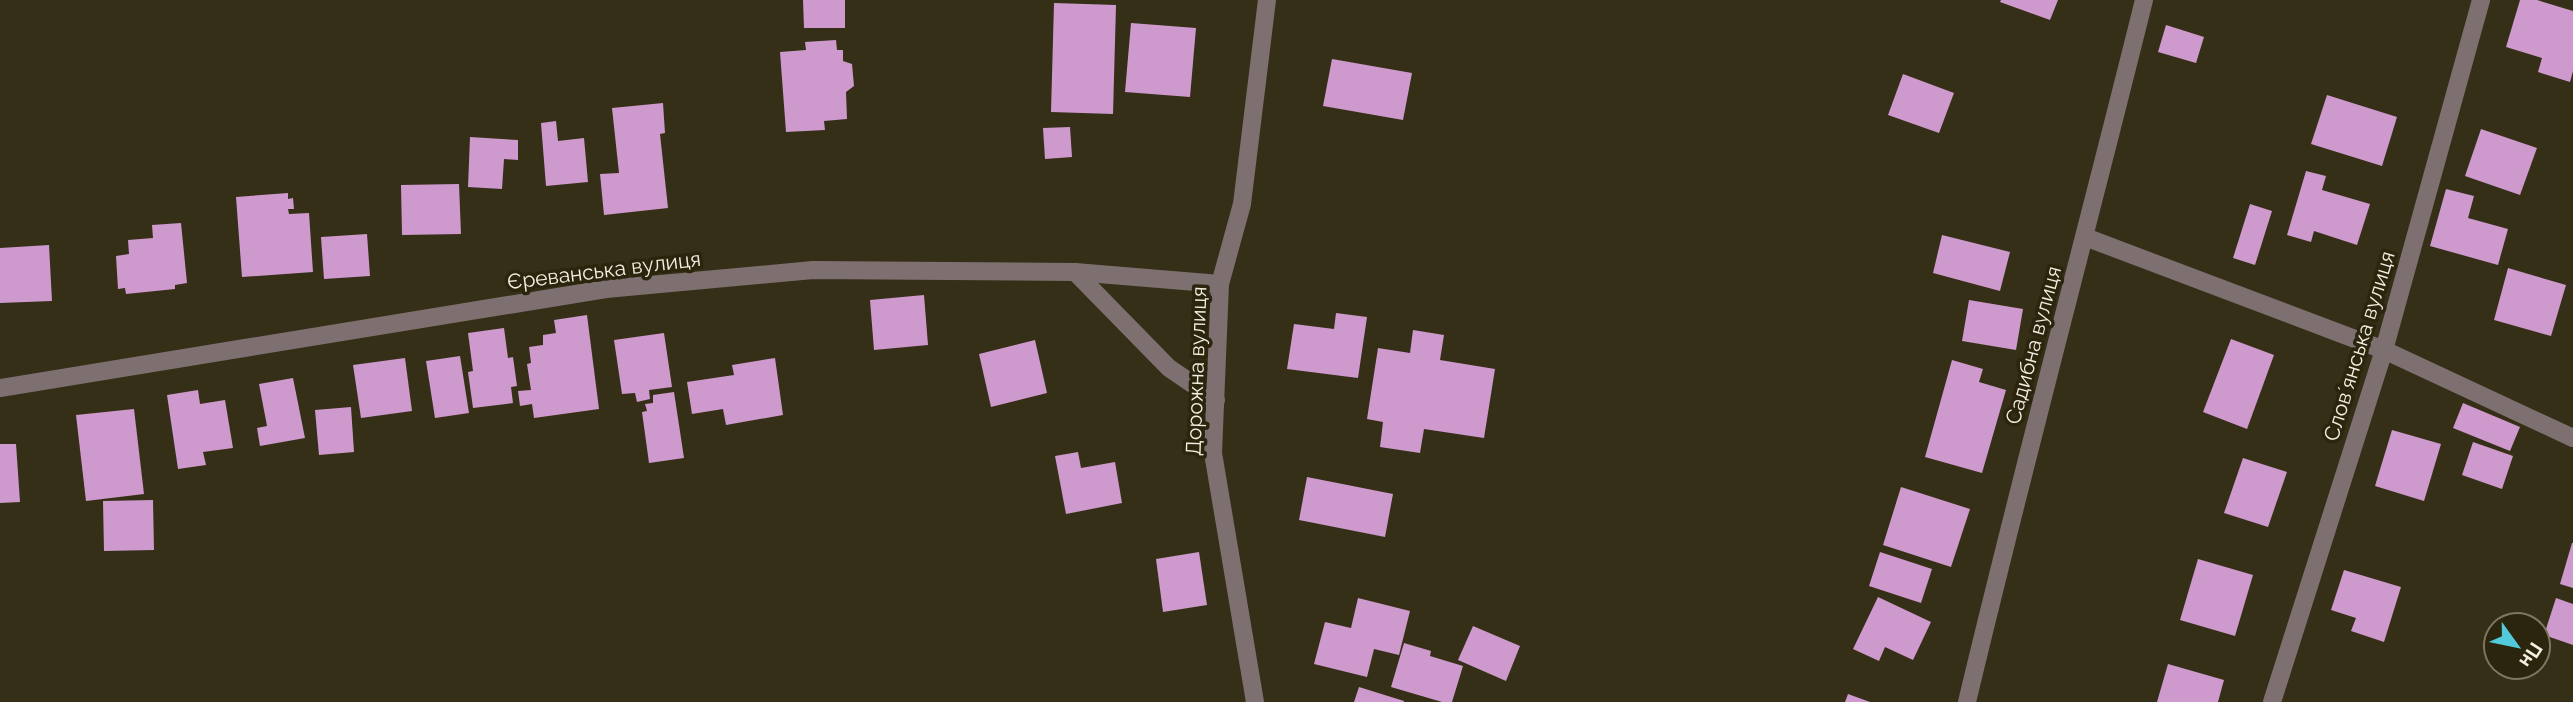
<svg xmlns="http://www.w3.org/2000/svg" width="2573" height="702" viewBox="0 0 2573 702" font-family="Raleway,sans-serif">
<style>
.building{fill:#ce9acd}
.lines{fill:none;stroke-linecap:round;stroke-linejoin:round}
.minor{stroke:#7e7071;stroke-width:18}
.labels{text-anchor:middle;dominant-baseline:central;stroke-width:7;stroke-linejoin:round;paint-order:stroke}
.street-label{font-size:21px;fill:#f3efe1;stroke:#2c250d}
</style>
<rect width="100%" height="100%" fill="#362f17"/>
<g class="building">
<path d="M803,0h42v28h-41z"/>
<path d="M2001,0h57l-8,20 -50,-18z"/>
<path d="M2520,0h17l36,11v60l-3,11 -32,-10 4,-14 -36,-11z"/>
<path d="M1054,3l62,2 -3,109 -62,-2z"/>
<path d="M1131,23l65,5 -6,69 -65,-5z"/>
<path d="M2166,25l38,12 -8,26 -38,-11z"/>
<path d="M836,40l1,10h6v11l9,3 2,22 -8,6 1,27 -23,2 1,9 -39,2 -6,-80 26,-2 -1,-8z"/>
<path d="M1332,59l80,14 -9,47 -80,-14z"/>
<path d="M1903,74l51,19 -15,40 -51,-18z"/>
<path d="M2327,95l70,22 -15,49 -71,-22z"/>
<path d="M663,103l2,30 -5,1 8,74 -64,7 -4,-41 19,-1 -7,-65z"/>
<path d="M556,121l2,20 26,-3 4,44 -42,4 -5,-63z"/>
<path d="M1070,127l2,30 -27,2 -2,-31z"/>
<path d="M2481,129l56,19 -17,47 -55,-19z"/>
<path d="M470,137l48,3v20l-14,-1 -2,30 -34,-2z"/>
<path d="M2306,171l20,5 -4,14 48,14 -13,41 -43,-14 -3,11 -24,-7z"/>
<path d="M459,184l2,50 -59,1 -1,-50z"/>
<path d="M2446,189l28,7 -6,22 40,11 -10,36 -68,-19z"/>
<path d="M288,193v6l5,-1 1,11h-6l1,5 20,-1 4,59 -71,5 -6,-80z"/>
<path d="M2250,204l22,7 -17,54 -22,-7z"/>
<path d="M181,223l6,60 -12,2v4l-49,5 -1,-6 -7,1 -2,-33 13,-2 -1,-14 25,-2 -1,-13z"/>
<path d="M367,234l3,42 -46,3 -3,-42z"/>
<path d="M1942,235l68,17 -10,39 -67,-18z"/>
<path d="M49,245l3,56 -52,2v-55z"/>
<path d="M2508,268l58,17 -15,51 -57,-16z"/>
<path d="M924,295l4,50 -54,5 -4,-50z"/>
<path d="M1969,300l54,9 -7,41 -54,-9z"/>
<path d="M1336,313l31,4 -9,61 -71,-9 7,-45 40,5z"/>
<path d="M587,315l12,94 -65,9 -2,-14 -12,2 -2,-15 13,-1 -4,-26 4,-1 -2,-16 14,-2v-10l13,-2 -2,-13z"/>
<path d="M504,328l4,30 5,-1 4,29 -6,1 2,16 -40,5 -5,-36 5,-1 -5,-38z"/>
<path d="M1413,330l31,5 -4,25 55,9 -11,69 -60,-9 -4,24 -40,-6 3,-25 -16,-3 11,-71 32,5z"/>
<path d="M664,333l8,54 -23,3 1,9 -13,3 -2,-9 -13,1 -8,-54z"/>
<path d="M2231,339l43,16 -27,74 -44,-17z"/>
<path d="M1035,340l12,53 -56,14 -12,-53z"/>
<path d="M460,356l9,57 -34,5 -9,-57z"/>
<path d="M405,358l7,53 -51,7 -8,-53z"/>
<path d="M775,358l8,57 -57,10 -3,-16 -31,5 -5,-32 47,-7 -2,-10z"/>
<path d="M1952,360l31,9 -4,13 27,8 -24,83 -57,-16z"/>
<path d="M293,378l12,60 -45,8 -3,-18 10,-2 -8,-42z"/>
<path d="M198,390l2,14 25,-4 8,48 -30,4 3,13 -28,4 -11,-74z"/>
<path d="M674,392l10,66 -35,5 -7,-51 5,-1 -2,-7 8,-1v-8z"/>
<path d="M2463,403l57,24 -10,24 -57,-23z"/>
<path d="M351,407l3,45 -35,3 -4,-45z"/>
<path d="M134,409l10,85 -58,7 -10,-86z"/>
<path d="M2392,430l49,14 -17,57 -49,-15z"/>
<path d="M2473,442l40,14 -11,33 -40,-14z"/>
<path d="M0,444h16l4,58 -20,1z"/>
<path d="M1078,452l3,16 34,-6 7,41 -56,11 -11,-58z"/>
<path d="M2243,458l44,14 -19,55 -44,-14z"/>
<path d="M1307,477l86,17 -8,43 -86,-17z"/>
<path d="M1901,487l69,22 -19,58 -68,-22z"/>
<path d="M153,500l1,50 -50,1 -1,-50z"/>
<path d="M2572,543h1v45l-13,-4z"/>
<path d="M1199,552l8,53 -44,7 -7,-53z"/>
<path d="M1880,552l52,17 -11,34 -52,-17z"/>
<path d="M2198,559l55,16 -18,61 -55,-16z"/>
<path d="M2344,570l57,17 -17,55 -33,-11 5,-13 -25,-8z"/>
<path d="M1878,597l53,25 -18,38 -28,-13 -6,14 -26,-12z"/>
<path d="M1358,598l52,13 -11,44 -25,-6 -7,28 -53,-13 11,-42 26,6z"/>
<path d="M2556,598l17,6v41l-29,-10z"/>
<path d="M1473,626l47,20 -14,35 -48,-21z"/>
<path d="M1404,643l27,8 -1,5 33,10 -11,36h-10l-51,-15z"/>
<path d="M2168,664l56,16 -6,22h-61z"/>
<path d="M1359,687l45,14v1h-50z"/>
<path d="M1848,694l22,8h-25z"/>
</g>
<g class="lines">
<g class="minor">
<path d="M2085,237l299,113 189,88"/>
<path d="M1075,272l94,96 47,32"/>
<path d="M0,388l606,-99 207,-19 262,2 145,12"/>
<path d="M1255,702l-42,-249 7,-169 22,-80 25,-204"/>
<path d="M1967,702c56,-235 119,-468 177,-702"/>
<path d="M2272,702l112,-352 97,-350"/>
</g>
</g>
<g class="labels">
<g class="street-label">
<text transform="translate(604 270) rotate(-7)">Єреванська вулиця</text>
<text transform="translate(2033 345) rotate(-75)">Садибна вулиця</text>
<text transform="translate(2359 346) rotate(-73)">Словʼянська вулиця</text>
<text transform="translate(1196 371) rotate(-88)">Дорожна вулиця</text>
</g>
</g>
<g transform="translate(2517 646) rotate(123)"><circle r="33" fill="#2c250d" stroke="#7c7662" stroke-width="2"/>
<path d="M0-5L12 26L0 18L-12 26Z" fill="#53cadc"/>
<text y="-10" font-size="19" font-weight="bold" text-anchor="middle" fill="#f3efe1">Пн</text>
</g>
</svg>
